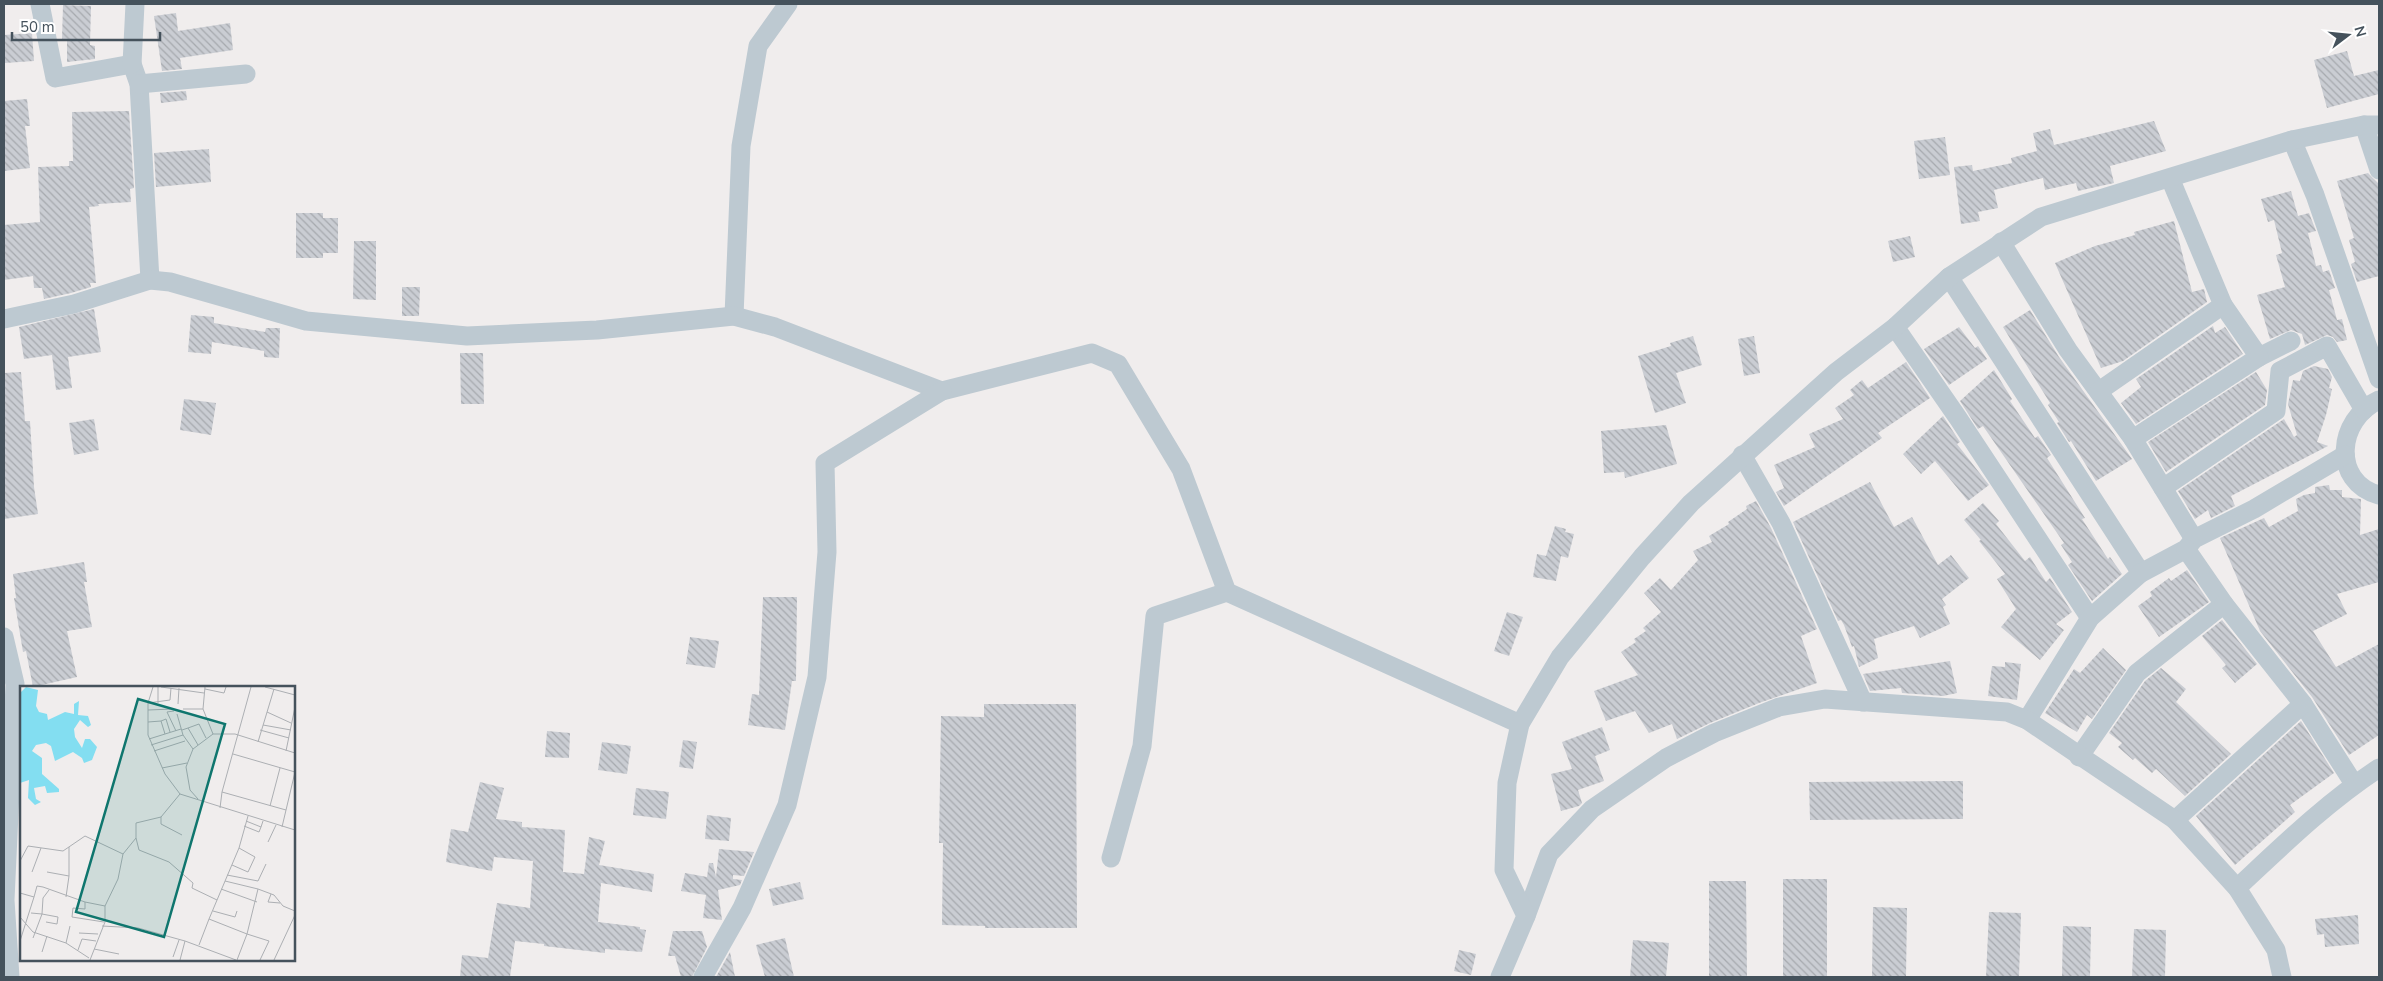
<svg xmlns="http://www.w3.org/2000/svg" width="2383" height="981" viewBox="0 0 2383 981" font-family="'Nunito Sans',sans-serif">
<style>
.building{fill:url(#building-back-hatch)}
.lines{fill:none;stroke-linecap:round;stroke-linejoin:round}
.minor{stroke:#bdc9d1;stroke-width:19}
.inset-road{fill:none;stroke:#acafb3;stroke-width:1}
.view{fill:#0f766e;fill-opacity:0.15;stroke:#0f766e;stroke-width:2.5}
.inset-edge{fill:none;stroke:#45525c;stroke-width:2.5}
</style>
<defs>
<pattern id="building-back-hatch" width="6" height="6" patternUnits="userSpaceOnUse" patternTransform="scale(1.25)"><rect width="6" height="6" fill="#cacdd3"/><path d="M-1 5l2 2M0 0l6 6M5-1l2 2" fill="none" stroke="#a6a9ae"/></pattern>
</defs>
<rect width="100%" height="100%" fill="#f0eded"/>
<g class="building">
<path d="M63,5l28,1 -1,39 5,1v13l-28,3v-23h-5z"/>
<path d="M176,13l2,18 52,-8 3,27 -53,8 2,11 -20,2 -8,-55z"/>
<path d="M32,33l2,28 -29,2 -1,-28z"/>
<path d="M2347,51l7,25 25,-6v24l-52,14 -13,-48z"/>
<path d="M186,91l1,9 -26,3 -1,-10z"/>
<path d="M27,99l3,27h-5l5,42 -26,3v-70z"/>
<path d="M129,111l5,77 -4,1 1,13 -33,2 1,2 -10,1 7,76h-6l1,4 -20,6 -27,6 -2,-11h-8l-1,-12 -29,4v-55l36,-3 -2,-55 31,-1v-5h4l-1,-49z"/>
<path d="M2154,121l12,30 -56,15 4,17 -36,8 -2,-8 -31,7 -2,-12 -49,12 4,18 -20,4 2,9 -19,3 -7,-57 18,-2 1,6 39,-8 -1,-5 26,-7 -4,-18 17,-4 4,16z"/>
<path d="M1945,137l5,38 -31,4 -5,-38z"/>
<path d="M209,149l2,33 -55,5 -2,-34z"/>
<path d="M2368,173l11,11v92l-22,6 -6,-18 4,-2 -6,-22 5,-2 -17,-57z"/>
<path d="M2291,191l7,25 11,-3 7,18 -8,2 8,33 5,-1 2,7 6,-2 6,18 -6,2 8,30 5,-1 5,21 -10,2 -4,-5 -6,-2 -22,10 -3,-11 -11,-4 -21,9 -13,-44 28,-8 -9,-32 6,-2 -8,-33 -6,2 -7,-23z"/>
<path d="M296,213h27v5h15v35h-15v5h-27z"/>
<path d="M2174,221l18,71 12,-3 3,13 -84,59 -22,7 -46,-105 40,-17 40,-11 -1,-3z"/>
<path d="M1910,236l5,21 -22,5 -5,-21z"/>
<path d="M354,241h22v59l-23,-1z"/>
<path d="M402,287h18l-1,29h-17z"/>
<path d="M94,309l7,43 -33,5 4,31 -16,2 -4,-35 -28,4 -5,-32z"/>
<path d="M2030,310l29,47 73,102 -36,22 -25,-40 -2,1 -12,-19 2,-1 -11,-17 2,-2 -47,-76z"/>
<path d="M191,315l23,2v6l51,9 1,-4h14l-1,30 -15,-1v-6l-52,-9 -1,12 -23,-2z"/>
<path d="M2213,326l2,7 10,-6 18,27 -107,70 -15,-21 20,-16 -5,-8z"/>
<path d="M1959,327l16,21 3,-2 9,13 -38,26 -25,-36z"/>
<path d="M1693,336l9,29 -26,8 10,30 -31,10 -17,-57 33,-10 -1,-3z"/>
<path d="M1754,336l6,37 -16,3 -6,-37z"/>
<path d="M460,353h23l1,51h-23z"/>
<path d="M1906,362l24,36 -52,35 4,5 -98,68 -8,-14 8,-4 -10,-23 41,-18 -6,-13 34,-15 -8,-11 19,-13 -4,-5 12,-10 6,8z"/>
<path d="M2314,366l14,3 4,8 -3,11 3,1 -6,26 -9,27 11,4 -97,50 4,10 -24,12 -3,-8 -13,9 -17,-28 106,-72 10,18 3,-2 -9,-31 5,-24 7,1 3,-10z"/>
<path d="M1994,370l18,29 -2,2 25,37 3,-2 13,19 -4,3 38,60 -3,1 26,40 2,-2 12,17 -30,27 -24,-36 4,-3 -11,-17 3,-2 -81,-117 -5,3 -18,-28z"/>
<path d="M21,372l4,49h5l4,66 4,27 -34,5v-146z"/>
<path d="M2256,372l11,18 -2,15 -99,67 -18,-30z"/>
<path d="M184,399l32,4 -5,32 -31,-5z"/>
<path d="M1943,416l17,26 -3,2 32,41 -21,16 -33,-40 -14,13 -18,-20z"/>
<path d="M94,419l5,31 -25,5 -5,-32z"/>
<path d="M1666,425l11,39 -52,14 -1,-6 -20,1 -3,-42z"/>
<path d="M1870,482l24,45 18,-10 26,48 13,-10 18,23 -27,21 4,6 -3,2 7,17 -30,14 -6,-12 -40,13 4,19 -19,9 -5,-21 -2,1 -8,-22 -3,-5 -3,1 -45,-99z"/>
<path d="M2329,485l1,5h12v7l19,2 -1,36 19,-6v53l-42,12 10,20 -34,17 23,36 43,-23v91l-30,20 -37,-58 -52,-66 -40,-93 44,-20 5,9 29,-16 -2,-12 8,-4 11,-2v-6z"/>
<path d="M1756,501l15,27 46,101 -16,7 16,47 -58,20 -49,20 -33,16 -5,-15 -23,9 -14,-22 -29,10 -12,-30 44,-16 -17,-23 15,-10 -2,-3 12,-8 -3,-3 18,-16 -17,-19 16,-15 11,12 27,-30 -5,-9 19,-9 -3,-6 20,-12 -1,-2 19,-13 -1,-3z"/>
<path d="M1983,503l16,18 -3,3 29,37 5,-4 16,25 4,-4 22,34 -16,12 8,6 -24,30 -39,-33 15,-18 -19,-30 8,-5 -26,-33 2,-1 -17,-20z"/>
<path d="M1555,526l11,3 -1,3 9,2 -6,24 -7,-2 -5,25 -23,-4 4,-23 9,2z"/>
<path d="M84,562l3,20h-3l8,45 -25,4 10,46 -44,10 -7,-36 -3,1 -9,-54h2l-3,-24z"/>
<path d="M2187,570l22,32 -50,35 -21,-31 14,-10 -2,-4 19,-14 2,3z"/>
<path d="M763,597h34l-1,84h-4l-7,49 -37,-5 4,-31 7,1z"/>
<path d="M1507,612l16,5 -14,39 -15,-5z"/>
<path d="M2222,620l35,44 -22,19 -13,-15 4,-3 -24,-29z"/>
<path d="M690,637l29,4 -4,27 -29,-4z"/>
<path d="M2103,648l23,22 -34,49 -5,-4 -10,17 -32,-19 29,-44 6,4z"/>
<path d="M1950,661l7,32 -14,3 -41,-3 -1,-5 -31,3 -7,-17z"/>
<path d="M2005,662l16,2 -4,36 -29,-4 4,-30 13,1z"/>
<path d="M2161,668l25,21 -10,13 55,52 -46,42 -29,-27 -4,4 -17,-15 -2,2 -15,-13 4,-4 -13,-10 36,-52z"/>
<path d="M984,704h92l1,224h-92v-2l-43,-1 1,-82h-4l2,-127 43,1z"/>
<path d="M2301,721l33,52 -44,32 5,7 -60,53 -39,-49z"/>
<path d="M1602,727l8,23 -15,6 9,25 -26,9 4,13 -3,3 -18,5 -10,-37 21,-5 -10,-27z"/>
<path d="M547,731l23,2 -1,25 -24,-1z"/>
<path d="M683,740l14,2 -4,27 -14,-2z"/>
<path d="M602,742l29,4 -4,28 -29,-4z"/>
<path d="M1963,781v38l-153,1 -1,-38z"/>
<path d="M480,782l24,6 -8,31 26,3v5l43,3 -2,42 21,2 5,-37 16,4 -6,24 55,9 -2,18 -51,-9 -3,39 42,5v2l6,1 -4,22 -37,-3v4l-61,-7v-2l-29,-3 -5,36h-50l2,-22 26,3 9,-55 33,5 3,-47 -39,-4 -2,14 -46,-9 5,-33 17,3z"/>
<path d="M636,788l33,4 -3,27 -33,-4z"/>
<path d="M707,815l24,3 -2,23 -24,-2z"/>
<path d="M719,849l35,3 -10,24 -11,-1v4l9,1 -2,5 -22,5 4,30 -19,-2 3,-23 -25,-4 4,-18 22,4 2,-14h4l3,14z"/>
<rect x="1783" y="879" width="44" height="98"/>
<path d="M1709,881h37l1,96h-38z"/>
<path d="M800,882l4,17 -31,7 -4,-17z"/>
<path d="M1873,907l34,1 -1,69h-34z"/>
<path d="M1989,912l32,1 -2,64h-33z"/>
<path d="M2358,915l1,29 -34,3 -1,-13 -7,1 -2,-16z"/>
<path d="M2063,926l28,1 -1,50h-28z"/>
<path d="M2134,929l32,1 -1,47h-33z"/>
<path d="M673,931h29l5,16 -15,30h-11l-6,-21h-7z"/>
<path d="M785,938l9,39h-29l-9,-32z"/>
<path d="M1633,940l36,3 -3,34h-36z"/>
<path d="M1459,950l17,4 -5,21 -17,-4z"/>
<path d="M730,952l5,25h-19z"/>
</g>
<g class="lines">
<g class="minor">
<path d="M40,4l15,74 77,-14 7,20 11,196"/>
<path d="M132,64l3,-60"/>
<path d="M139,84l107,-10"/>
<path d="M2364,125l15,45"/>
<path d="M2292,140l23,55 64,184"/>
<path d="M2001,242l67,108 65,89 61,100"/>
<path d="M1949,277l192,296"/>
<path d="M734,316l7,-170 17,-100 30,-42"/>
<path d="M4,319l70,-15 76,-24 20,2 136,39 161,15 130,-6 137,-14 41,11 167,64 150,-38 26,11 63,105 46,123 293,132"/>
<path d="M1895,327l63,91 132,200"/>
<path d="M2259,357l32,-16"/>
<path d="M2099,391l124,-86 -53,-127"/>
<path d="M2379,400c-42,19 -48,82 0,95"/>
<path d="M2133,439l126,-82 -36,-52"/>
<path d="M1742,455l39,68 82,179"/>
<path d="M2163,488l113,-77 4,-40 47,-25 37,64"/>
<path d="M4,637l11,47 -10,216 5,77"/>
<path d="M2303,704l51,80"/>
<path d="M2027,720l63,-102 51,-45 45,-24 8,-10 60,-30 91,-54"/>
<path d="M2079,757l58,-84 87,-69 -38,-55"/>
<path d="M2175,820l128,-116 -79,-100"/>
<path d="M1111,858l31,-112 13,-130 72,-24"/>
<path d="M2237,888c45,-42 90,-86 142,-120"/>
<path d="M1526,916l23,-62 43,-45 74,-51 48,-25 65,-26 46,-8 182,13 20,8 148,100 62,68 39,62 6,27"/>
<path d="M703,977l39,-69 45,-103 30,-128 10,-125 -2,-89 117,-72"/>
<path d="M1500,977l26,-61 -22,-46 3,-87 13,-59 40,-67 82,-100 49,-54 145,-131 59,-45 54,-50 92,-60 251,-77 72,-15h15"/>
</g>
</g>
<g transform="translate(20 686)">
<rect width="275" height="275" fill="#f0eded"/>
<path d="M6,1l12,3 -2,16 3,6 8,2 1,6 17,-8 9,2v-10l5,-3 -1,14 10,1 3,9 -3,2 -8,-7 -6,9 1,8 7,11 3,-9h5l7,8 -5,13 -8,3 -2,-5 -9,-6 -18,9 -4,-15 -5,-3 -10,2 -4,6 10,7v16l17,15v3l-12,1 -2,-7 -11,2 2,11 5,3 -6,3 -7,-7 1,-18 -9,3v-90z" fill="#83def1"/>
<path class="inset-road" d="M133,1l-5,16v32l17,39 15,20 115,36M141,1l43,6M185,1l-2,22 10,25M245,1l30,8M185,3l19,4 2,-6M128,17l22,-3 1,-12M138,17v-16M158,18l1,-16M163,23h20M128,24l25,-1M154,25l-7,1 9,19M247,26l24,11M157,28l6,21 10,14M141,35l5,-2 4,13M128,36l13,-1 4,13M243,39l28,5M168,42l11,-4 7,14M162,44l6,-2 10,17M240,44l29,8M129,53l32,-10M238,56l16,-53M131,59l32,-10M134,65l31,-10M266,65l9,-44M213,68l62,18M142,82l25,-5M202,106l29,-105M178,113l-8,-9 -4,-23 7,-18 20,-15h22l60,19M250,120l10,-38M200,122l2,-16 64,18M141,131v7l21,11M226,135l15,6 2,-6M224,140l15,6 2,-5M262,141l13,-55M116,152l3,12 30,12 24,21 -1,5 25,12M248,156l8,-17M0,175l8,-15 35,5 22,-15 38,18M212,179l16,7 7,-15 -16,-9M12,186l9,-24M27,186l22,4 -3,21M207,189l31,6 8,-17M49,190v-29M205,195l33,8 -11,45 22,7 -9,19M201,203l36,13M238,203l16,6 9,11 12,5M0,207l14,4 3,-11 6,1 42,15M251,208l-3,8 12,1M193,225l22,6 2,-6M11,227l11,1 1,-16 6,-8M0,231l13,15 33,11 23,15M189,233l30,-71 9,-32M84,236l-32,-5 1,-9 12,1v-7l20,4M82,240l36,2 47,13 51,19M59,247l19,1M13,252l9,-24 16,3 -1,7 -11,-2M0,255l14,-44M46,257l4,-17M179,259l10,-26 38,15 -10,26M74,263l25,5M58,264l4,-11 14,2M22,266l5,-16M153,271l6,-17M70,274l15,-38v-16l13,-27 5,-25 13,-16v-15l25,-6 19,-23M160,274l5,-19M254,274l21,-45"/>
<path class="view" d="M118,13l87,25 -61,213 -88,-25z"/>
<rect width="275" height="275" class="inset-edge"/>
</g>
<rect width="2383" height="981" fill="none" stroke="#45525c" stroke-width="10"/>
<g transform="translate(2348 35) rotate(74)" stroke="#ffffff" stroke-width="4" paint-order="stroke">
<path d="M0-4L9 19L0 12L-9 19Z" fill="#45525c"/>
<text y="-8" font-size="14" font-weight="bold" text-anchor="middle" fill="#45525c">N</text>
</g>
<path d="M12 32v8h148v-8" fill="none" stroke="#45525c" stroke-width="2.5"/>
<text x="20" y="32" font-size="15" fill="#45525c" stroke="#ffffff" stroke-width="4" paint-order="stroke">50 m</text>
</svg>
